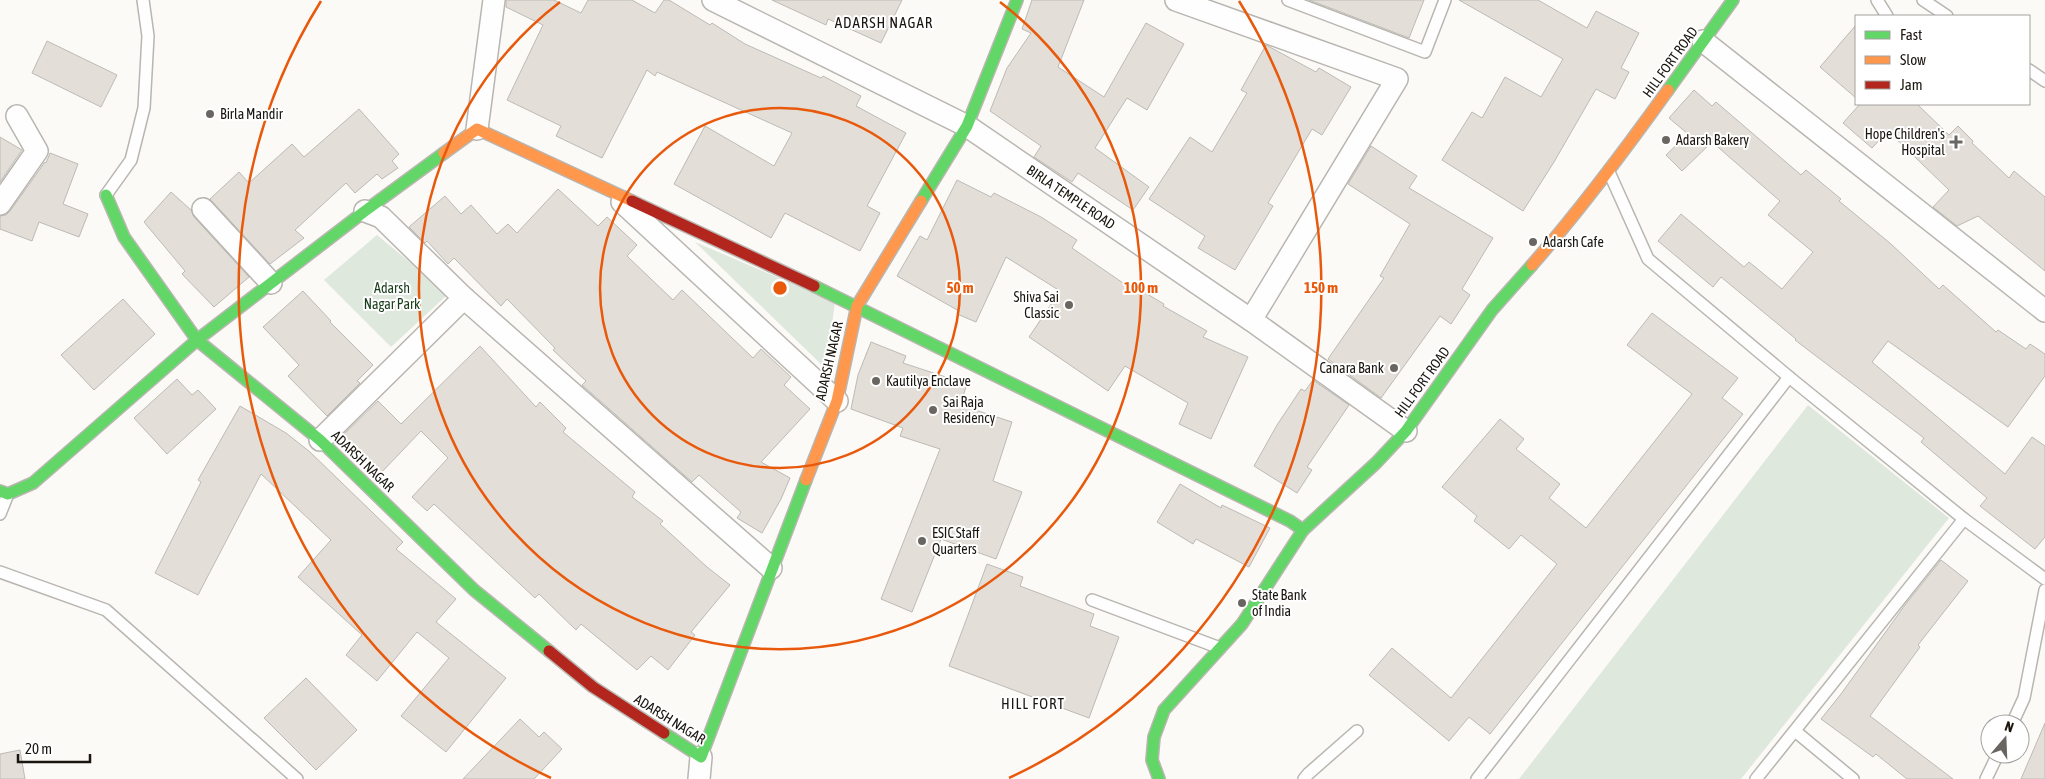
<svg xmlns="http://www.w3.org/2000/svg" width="2045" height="779" viewBox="0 0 2045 779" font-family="'Asap Condensed',sans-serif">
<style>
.green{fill:#dfe8dd}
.building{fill:#e3dfd8;stroke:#bdb9b4}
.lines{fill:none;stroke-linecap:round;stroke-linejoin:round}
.lane-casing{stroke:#b9b6b1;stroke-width:14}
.street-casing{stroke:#b9b6b1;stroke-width:24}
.fast-casing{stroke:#b9b6b1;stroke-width:14}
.slow-casing{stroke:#b9b6b1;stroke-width:14}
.jam-casing{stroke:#b9b6b1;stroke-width:14}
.lane{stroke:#fffefe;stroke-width:11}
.street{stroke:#fffefe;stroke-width:21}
.fast{stroke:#63d668;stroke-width:11}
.slow{stroke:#ff974d;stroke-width:11}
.jam{stroke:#b3261e;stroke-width:11}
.ring{fill:none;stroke:#e8590c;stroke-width:2.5}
.poi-dot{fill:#696560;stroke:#fff;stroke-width:2}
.labels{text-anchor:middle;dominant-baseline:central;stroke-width:4;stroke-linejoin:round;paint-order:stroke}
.street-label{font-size:14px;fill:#1a150e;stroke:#fff}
.poi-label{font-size:14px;fill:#1a150e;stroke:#fff;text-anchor:start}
.park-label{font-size:14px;fill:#193d1a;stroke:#fff}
.neighbourhood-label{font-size:15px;letter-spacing:1px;fill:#1a150e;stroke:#fff}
.centre{fill:#e8590c;stroke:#fff;stroke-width:2.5}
.ring-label{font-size:15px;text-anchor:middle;font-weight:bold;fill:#e8590c;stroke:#fff;stroke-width:4;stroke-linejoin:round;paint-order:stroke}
</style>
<rect width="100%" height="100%" fill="#fcfaf7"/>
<g class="green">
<path d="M377,235l52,43 17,18 -55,51 -67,-67z"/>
<path d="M695,242l140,60 -9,67z"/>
<path d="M1808,405l141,113 -208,261h-222z"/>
</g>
<g class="building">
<path d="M506,0h48l27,13 7,-13h44l23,13 9,-13h5l41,25 2,-2 33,21 76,34 2,-2 38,20 -5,10 50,27 -39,73 13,7 -20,38 -75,-38 -14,25 -97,-54 31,-58 69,40 18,-33 -135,-61 -2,4 -8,-6 -45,88 -46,-22 5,-10 -54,-26 36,-75 -37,-18z"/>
<path d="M772,0h130l-21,43 -53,-24 -2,6z"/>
<path d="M1032,0h52l-26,67 46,30 42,-74 38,21 -37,66 -20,-12 -32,50 54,39 -16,23 -55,-37 -6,9 -38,-25 7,-11 -51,-35 17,-43 24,-35 -9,-4z"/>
<path d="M1309,0h115l-15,38z"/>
<path d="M1459,0h79l49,28 9,-17 43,22 -18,35 8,4 -14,27 -19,-10 -42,73 -31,49 -81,-51 30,-48 10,6 23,-41 36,20 22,-38z"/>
<path d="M1856,25v73l-36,-31z"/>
<path d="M47,41l70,34 -16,32 -69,-34z"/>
<path d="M1266,45l50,27 3,-4 32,19 -29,48 -10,-6 -44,74 5,3 -38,64 -37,-22 7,-12 -56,-37 41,-62 22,15 35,-59 -6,-3z"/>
<path d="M1694,90l18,16 4,-4 85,73 5,-5 35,29 -2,2 52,43 48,45 4,-4 53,47 2,-2 28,19 4,-5 15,10v22l-37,51 -120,-86 -16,21 133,112 27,-37 13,9v91l-10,12 -55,-43 7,-8 -66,-56 3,-4 -129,-98 1,-1 -75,-62 -8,10 -55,-46 23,-27 63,53 5,-5 33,27 31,-37 -45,-37 12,-14 -68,-59 -30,29 -16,-16 22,-21 -19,-16z"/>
<path d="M1860,104h57l32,31 9,-9 15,15 -1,2 37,35 5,-7 31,26v74l-67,-55 -21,10 -24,-19 16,-17 -61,-59 -16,17 -29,-25z"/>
<path d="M359,109l40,45 -7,7 6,7 -16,11 -5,-5 -22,19 -9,-10 -51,47 9,8 -34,26 -60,-65 29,-27 10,11 43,-39 12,13z"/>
<path d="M0,137l22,13 -22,32z"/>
<path d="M1371,146l46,30 -8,12 84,50 -31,51 8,6 -19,29 -11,-8 -59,82 -53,-39 56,-81 -4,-2 30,-52 -62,-40z"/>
<path d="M50,153l28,11 -15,40 25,10 -9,23 -40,-15 -7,19 -32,-12v-13l6,-1 4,-4 35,-49 1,1z"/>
<path d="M957,180l34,17 3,-4 47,24 36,23 -5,8 54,37 1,-3 37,22 -1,2 44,25 -4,6 45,20 -37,82 -32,-15 9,-21 -63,-37 -17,25 -79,-54 31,-46 -54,-34 -30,65 -19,-8 2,-3 -62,-35 23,-40 7,4z"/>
<path d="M558,189l40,37 9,-9 30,28 -10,11 46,44 9,-10 71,68 8,-9 30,28 -7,8 26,24 -49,53 29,16 -9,21 -19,34 -25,-15 4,-6 -42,-37 -7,7 -110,-97 4,-4 -33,-31 2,-2 -48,-49 -6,7 -47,-48 -6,6 -21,-23 -2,2 -16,-16 36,-31 16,18 10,-9 26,29 11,-10 9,9z"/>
<path d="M171,192l20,18 3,7 55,60 -35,30 -32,-33 3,-3 -41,-49z"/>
<path d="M303,291l28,30 -1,1 43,43 -16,16 3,2 -33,33 -39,-40 11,-11 -36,-38z"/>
<path d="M123,299l32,35 -61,56 -33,-35z"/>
<path d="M1652,313l86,65 -16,20 21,16 -253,320 -21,-17 -20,24 -80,-66 23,-27 59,50 106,-134 -36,-29 -12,14 -35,-28 3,-5 -35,-29 58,-68 24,20 -8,10 44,35 -11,14 37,30 106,-134 -65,-49z"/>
<path d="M871,342l35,14 -3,7 64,21 -7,21 52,17 -19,59 29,11 -26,67 -55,-20 -29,73 -31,-13 59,-150 -40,-13 3,-8 -52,-19 7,-34z"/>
<path d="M480,346l56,61 4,-5 26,26 -3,4 72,60 -3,5 31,24 -3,3 47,43 23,18 -39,47 4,3 -27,35 -17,-14 -14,14 -56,-46 -5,6 -37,-36 -4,4 -101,-94 -7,7 -15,-14 36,-39 -27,-27 -42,44 -39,-37 38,-37 23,23z"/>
<path d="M177,379l15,16 6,-5 18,19 -49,45 -33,-36z"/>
<path d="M1313,380l36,25 -42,62 5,3 -15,23 -43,-27 23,-41 24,-36 4,2z"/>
<path d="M240,406l46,27 24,19 93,90 -7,7 60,50 -20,23 70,56 -60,74 -45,-36 48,-58 -32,-26 -40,49 -31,-26 16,-20 -64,-58 33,-37 -70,-66 -63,121 -43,-22 46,-91 -3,-2z"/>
<path d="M1180,484l41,24 1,-3 48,23 -21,39 -53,-28 -3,5 -36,-22z"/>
<path d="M1941,560l27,21 -50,64 2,2 -50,69 83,63h-46l-31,-25 -3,3 -52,-38 20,-25 64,-89z"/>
<path d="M987,564l36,13 -3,9 74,28 -4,12 29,11 -30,81 -140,-52z"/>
<path d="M306,678l51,52 -41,40 -52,-52z"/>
<path d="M520,719l19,18 5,-5 18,17 -28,30h-71z"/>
<path d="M2045,723v56h-24z"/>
<path d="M20,750l5,29h-25v-25z"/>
</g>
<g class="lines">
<defs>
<g id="lane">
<path d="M1288,0l137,52 20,-52"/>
<path d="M1877,0l10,16"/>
<path d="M1923,0l24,16"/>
<path d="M2029,70l16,11"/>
<path d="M1609,172l39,87 141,118 175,142 81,60"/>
<path d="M106,195l25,-35 13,-52 4,-72 -5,-36"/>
<path d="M0,514l8,-20"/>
<path d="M0,572l106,38 191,169"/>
<path d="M1092,600l128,48"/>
<path d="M2012,724l12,-26 21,-108"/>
<path d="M1795,731l58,48"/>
<path d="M1304,779l4,-5 49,-43"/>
<path d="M1477,779l312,-402"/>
<path d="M1756,779l208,-260"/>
<path d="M1986,779l12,-25"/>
</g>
<g id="street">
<path d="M713,0l254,126 284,194 155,111"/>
<path d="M1176,0l221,79 -146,241"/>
<path d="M1703,41l342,270"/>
<path d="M477,129l17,-129"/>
<path d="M622,202l215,199"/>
<path d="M0,204l37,-53 -20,-35"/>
<path d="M203,209l68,74"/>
<path d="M365,211l16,6 83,81 307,270"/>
<path d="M320,440l144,-142"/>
<path d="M699,779l2,-22"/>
</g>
<g id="fast">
<path d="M1668,90l65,-90"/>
<path d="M106,195l18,42 73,103 123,100 154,150 75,61"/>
<path d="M921,201l46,-75 50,-126"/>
<path d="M814,286l476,235 13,9"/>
<path d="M0,491l8,3 25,-11 164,-143 168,-129 79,-58"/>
<path d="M664,733l37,24 105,-277"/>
<path d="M1159,779l-7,-19 2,-23 10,-27 78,-86 61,-94 73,-67 30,-32 86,-121 40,-45"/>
</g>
<g id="slow">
<path d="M444,153l33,-24 155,72"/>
<path d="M1532,265c49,-56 93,-115 136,-175"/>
<path d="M806,480l31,-79 20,-95 64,-105"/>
</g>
<g id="jam">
<path d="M632,201l182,85"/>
<path d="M549,651l44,36 71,46"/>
</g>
</defs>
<use href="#lane" class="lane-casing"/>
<use href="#street" class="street-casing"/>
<use href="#fast" class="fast-casing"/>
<use href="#slow" class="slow-casing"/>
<use href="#jam" class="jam-casing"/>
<use href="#lane" class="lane"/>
<use href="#street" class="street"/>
<use href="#fast" class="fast"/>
<use href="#slow" class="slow"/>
<use href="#jam" class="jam"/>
</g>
<g class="ring">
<circle cx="780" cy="288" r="180"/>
<path d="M1000 2A361 361 0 1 1 560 2"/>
<path d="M551 778A541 541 0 0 1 321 1M1239 1A541 541 0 0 1 1009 778"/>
</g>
<g class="poi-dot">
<circle cx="210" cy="114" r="5"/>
<circle cx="1666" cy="140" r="5"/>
<path d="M1953.5 134.5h5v5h5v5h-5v5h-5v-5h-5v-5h5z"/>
<circle cx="1533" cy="242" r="5"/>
<circle cx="1069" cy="305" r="5"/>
<circle cx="1394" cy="368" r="5"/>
<circle cx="876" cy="381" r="5"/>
<circle cx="933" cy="410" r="5"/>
<circle cx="922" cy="541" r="5"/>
<circle cx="1242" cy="603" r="5"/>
</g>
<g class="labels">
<g class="street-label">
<text transform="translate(1670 62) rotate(-54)">HILL FORT ROAD</text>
<text transform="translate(1071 197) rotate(34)">BIRLA TEMPLE ROAD</text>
<text transform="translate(829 361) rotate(-77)">ADARSH NAGAR</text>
<text transform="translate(1422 382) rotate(-54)">HILL FORT ROAD</text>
<text transform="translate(363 461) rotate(44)">ADARSH NAGAR</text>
<text transform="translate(670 719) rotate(32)">ADARSH NAGAR</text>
</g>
<g class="poi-label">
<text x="220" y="114">Birla Mandir</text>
<text x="1945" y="134" text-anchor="end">Hope Children's<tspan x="1945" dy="16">Hospital</tspan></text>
<text x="1676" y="140">Adarsh Bakery</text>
<text x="1543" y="242">Adarsh Cafe</text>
<text x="1059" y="297" text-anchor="end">Shiva Sai<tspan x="1059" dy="16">Classic</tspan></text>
<text x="1384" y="368" text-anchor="end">Canara Bank</text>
<text x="886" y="381">Kautilya Enclave</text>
<text x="943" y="402">Sai Raja<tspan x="943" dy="16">Residency</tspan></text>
<text x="932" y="533">ESIC Staff<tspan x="932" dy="16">Quarters</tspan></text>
<text x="1252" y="595">State Bank<tspan x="1252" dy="16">of India</tspan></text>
</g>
<g class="park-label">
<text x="392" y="288">Adarsh<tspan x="392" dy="16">Nagar Park</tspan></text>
</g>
<g class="neighbourhood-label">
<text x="884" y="22">ADARSH NAGAR</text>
<text x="1033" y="703">HILL FORT</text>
</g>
</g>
<circle cx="780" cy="288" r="8" class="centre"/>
<g class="ring-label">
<text x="960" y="293">50 m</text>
<text x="1141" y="293">100 m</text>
<text x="1321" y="293">150 m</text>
</g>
<rect x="1855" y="15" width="175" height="90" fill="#ffffff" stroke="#a3a19f"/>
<rect x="1865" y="31" width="25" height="8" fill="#63d668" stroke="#a3a19f"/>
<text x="1900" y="40" font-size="15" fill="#1a150e">Fast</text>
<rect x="1865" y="56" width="25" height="8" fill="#ff974d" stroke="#a3a19f"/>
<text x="1900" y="65" font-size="15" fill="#1a150e">Slow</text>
<rect x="1865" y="81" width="25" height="8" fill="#b3261e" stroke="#a3a19f"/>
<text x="1900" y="90" font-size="15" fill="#1a150e">Jam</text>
<g transform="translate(2005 739) rotate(19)"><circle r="24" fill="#ffffff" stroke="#a3a19f"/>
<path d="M0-4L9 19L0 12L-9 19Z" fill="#696560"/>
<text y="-8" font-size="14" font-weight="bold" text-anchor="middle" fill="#1a150e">N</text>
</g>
<path d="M18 754v8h72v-8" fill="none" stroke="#1a150e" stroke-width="2.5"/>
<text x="25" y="754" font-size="15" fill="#1a150e" stroke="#ffffff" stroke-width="4" paint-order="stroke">20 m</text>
</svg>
